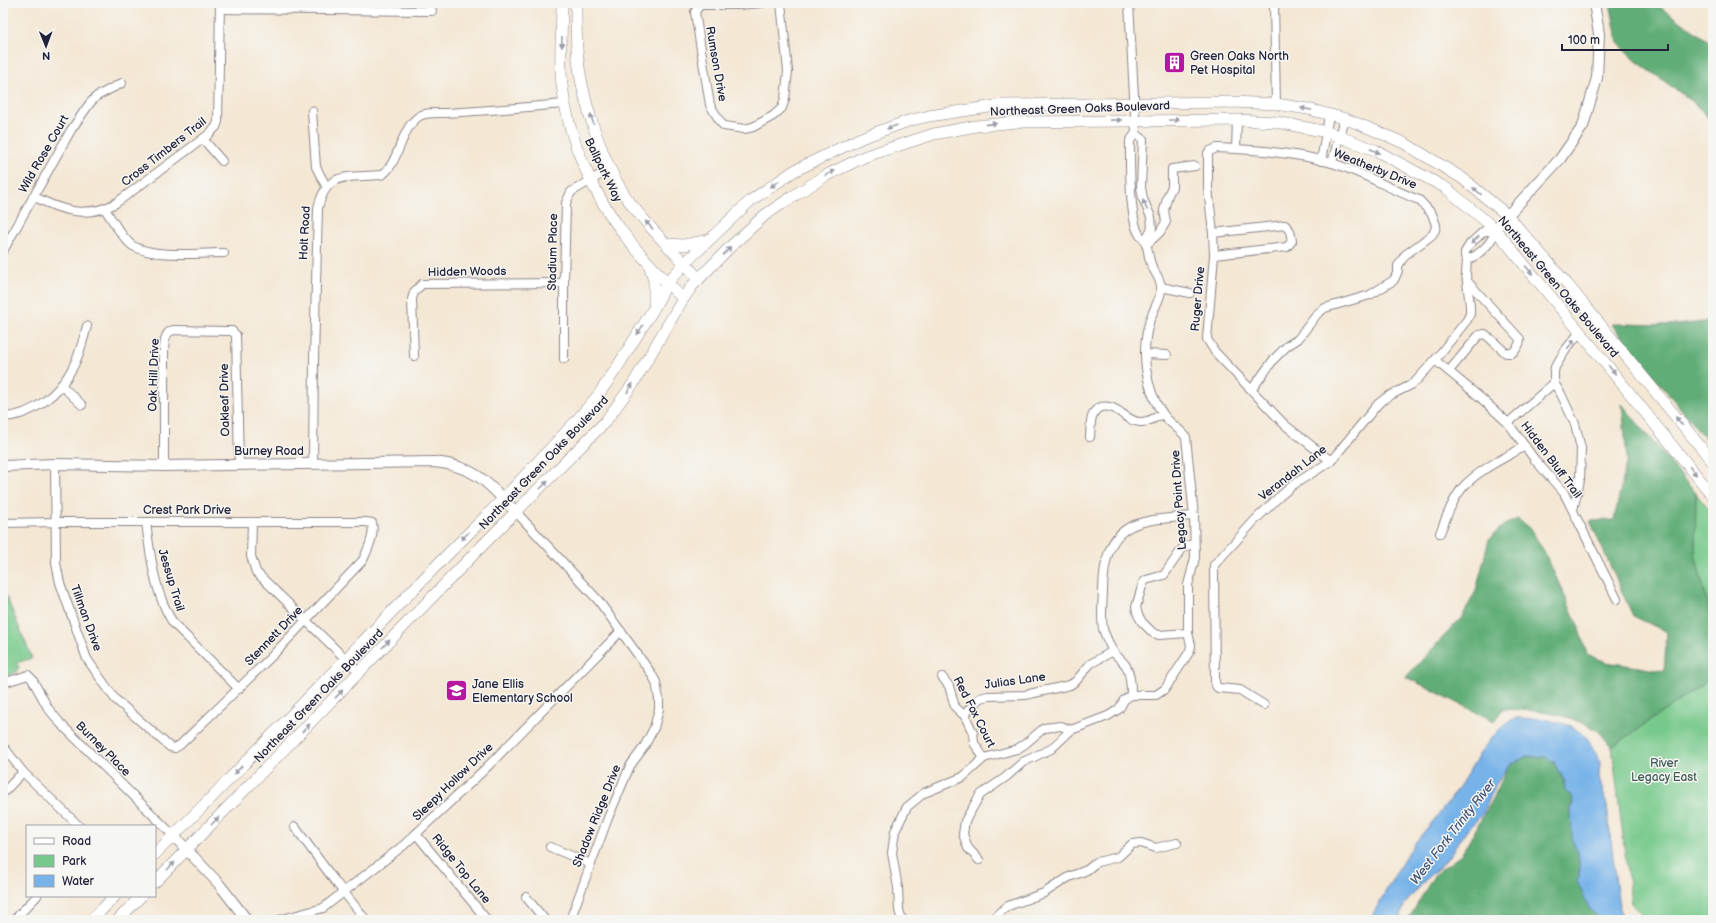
<svg xmlns="http://www.w3.org/2000/svg" width="1716" height="923" viewBox="0 0 1716 923" font-family="'Balsamiq Sans',sans-serif">
<style>
.green{fill:#77c98b;stroke:#4c7663}
.forest{fill:#61ad77;stroke:#426859}
.water{fill:#77b3e9;stroke:#4c6a92}
.lines{fill:none;stroke-linecap:round;stroke-linejoin:round}
.minor-casing{stroke:#8b8488;stroke-width:10}
.tertiary-casing{stroke:#8b8488;stroke-width:12}
.secondary-casing{stroke:#8b8488;stroke-width:12}
.minor{stroke:#fff;stroke-width:8}
.tertiary{stroke:#fff;stroke-width:10}
.secondary{stroke:#fff;stroke-width:11}
.oneway{fill:#9c9ca7}
.labels{text-anchor:middle;dominant-baseline:central;stroke-width:3;stroke-linejoin:round;paint-order:stroke}
.poi-label{font-size:12px;fill:#22223b;stroke:#f6f6f2;text-anchor:start}
.street-label{font-size:12px;fill:#22223b;stroke:#f6f6f2}
.park-label{font-size:12px;fill:#405c57;stroke:#f6f6f2}
.water-label{font-size:13px;font-style:italic;fill:#405578;stroke:#f6f6f2}
</style>
<rect width="100%" height="100%" fill="#f6f6f2"/>
<filter id="ink" filterUnits="userSpaceOnUse"><feTurbulence type="fractalNoise" baseFrequency=".025" numOctaves="2"/><feDisplacementMap in="SourceGraphic" scale="8" xChannelSelector="R" yChannelSelector="G"/><feConvolveMatrix kernelMatrix="1 2 1 2 8 2 1 2 1" color-interpolation-filters="sRGB"/></filter>
<filter id="wash" filterUnits="userSpaceOnUse"><feTurbulence type="fractalNoise" baseFrequency=".012" numOctaves="4" result="noise"/><feDisplacementMap in="SourceGraphic" scale="16" xChannelSelector="R" yChannelSelector="G"/><feGaussianBlur stdDeviation="0.9" result="paint"/><feColorMatrix in="noise" values="0 0 0 0 0 0 0 0 0 0 0 0 0 0 0 0 0 1.4 0 .05"/><feComposite in="paint" operator="in"/></filter>
<g filter="url(#wash)">
<rect width="100%" height="100%" fill="#f4e7d4"/>
<g class="green">
<path d="M1696,494l17,20v111l-18,-71z"/>
<path d="M3,589l29,69 -16,5 3,4 -3,5 -13,6z"/>
<path d="M1713,677v243h-67l-15,-17 -19,-156z"/>
</g>
<g class="forest">
<path d="M1610,3h44l59,41v79l-20,-21 -58,-42 -17,-17z"/>
<path d="M1713,321v127l-102,-124 65,1z"/>
<path d="M1622,404l74,90 -1,60 18,71v52l-101,70c-5,-5 -10,-14 -17,-18 -27,-16 -61,-19 -92,-20l-9,12 -88,-44 56,-60 14,-26 13,-52 15,-14 14,-6 13,11 13,21 34,74 9,29 19,8 58,9 3,-39 -34,-16 -43,-95 24,-1 13,-61z"/>
<path d="M1540,755c16,4 24,20 25,36l7,5 1,7 -2,7 3,35 4,7 2,18 -3,11 24,39h-193l27,-46 26,-19 32,-56 15,-33 19,-10z"/>
</g>
<path class="water" d="M1515,718l30,1 27,7 16,13 12,22 -1,16 8,29 11,94 5,20h-22l-12,-12 -12,-27 3,-11 -2,-18 -4,-7 -2,-8 -1,-27 2,-7 -1,-7 -7,-5 -1,-13 -2,-3 -4,-4 -4,-9 -8,-5 -19,-1 -19,10 -13,20 -12,28 -15,15 -25,35 -15,13 -24,28 -4,15h-28l1,-6c14,-24 26,-49 42,-71 13,-17 28,-32 40,-50 16,-23 34,-62 60,-75z"/>
</g>
<g filter="url(#ink)">
<g class="lines">
<defs>
<g id="minor">
<path d="M762,3l-24,2h-38l-5,7 15,93 11,18 3,3 20,3 9,-2 20,-11 9,-8 3,-9 3,-28 -7,-68"/>
<path d="M1274,3l2,101"/>
<path d="M220,9l212,2"/>
<path d="M312,111l4,56 10,19"/>
<path d="M1136,134l7,5 -2,48 2,12 8,18 1,11 -7,13"/>
<path d="M203,139l19,22"/>
<path d="M1236,149l1,-29"/>
<path d="M1321,161l8,-46"/>
<path d="M1332,163l12,-45"/>
<path d="M33,196c28,15 54,23 83,7l92,-68 8,-8 2,-5 2,-119"/>
<path d="M105,209c6,9 18,31 28,37 20,12 67,7 91,7"/>
<path d="M1213,233l72,-8 5,6 2,10 -5,6 -73,8"/>
<path d="M1146,245l14,-13 6,-10 -2,-12 4,-15 4,-8v-18l23,-3"/>
<path d="M3,251l68,-121 19,-27 7,-7 25,-13"/>
<path d="M1161,287l29,6"/>
<path d="M1145,354l22,1"/>
<path d="M414,356l-2,-57 2,-7 8,-8 142,-1"/>
<path d="M564,359v-76l2,-80 5,-11 39,-23"/>
<path d="M1435,360l47,39 26,24 27,37 29,33 53,106"/>
<path d="M1449,371l30,-36 6,-1 21,19h6c5,-4 8,-8 8,-14l-52,-57"/>
<path d="M61,385l21,20"/>
<path d="M1252,389l22,-30 13,-13 11,-7 20,-26 7,-5 45,-13 24,-15 4,-9v-5l7,-11 27,-20 3,-5 1,-5 -4,-11 -13,-14c-29,-11 -57,-28 -87,-37 -38,-11 -77,-13 -115,-15l-7,3 -2,2v35l5,45 1,22 -7,84 8,13 70,73 46,36"/>
<path d="M3,417c30,-1 57,-24 70,-50 7,-13 10,-27 14,-41"/>
<path d="M1508,423l46,-40"/>
<path d="M1090,437c1,-11 -1,-26 11,-30 16,-4 25,15 39,15 8,1 16,-5 23,-8"/>
<path d="M313,464l1,-105 4,-151c9,-38 30,-30 63,-33 17,-8 19,-45 37,-58 6,-5 19,-4 27,-4 40,-2 80,-6 120,-9"/>
<path d="M164,466v-116c1,-9 0,-18 10,-20l54,1h4l4,4 3,129"/>
<path d="M1573,510l7,-30 1,-32 -6,-24 -14,-30 -7,-11v-11l1,-5 12,-19 13,-16"/>
<path d="M516,512l82,88 53,73 5,9 3,17v10l-5,19 -10,19 -14,19 -22,52 -38,102"/>
<path d="M146,522c4,32 9,75 28,102l65,65"/>
<path d="M252,522l-1,34 5,16 103,100"/>
<path d="M3,523l52,-1h311l6,1c3,12 -4,26 -9,37l-91,96 -92,89 -5,3 -5,-1 -55,-48 -28,-40 -27,-76 -4,-20 -1,-99"/>
<path d="M1440,533c6,-15 13,-35 24,-47 16,-17 41,-28 61,-40"/>
<path d="M1188,633l-29,2 -6,-2 -11,-11 -4,-7 -2,-8 7,-24 3,-3 18,-5 18,-26 4,-3 8,-2"/>
<path d="M942,677l7,9 6,21 10,9 8,17 1,10 10,15"/>
<path d="M3,683l25,-8 4,4 16,29 12,15 113,112"/>
<path d="M1131,695c0,-9 0,-18 -4,-27 -2,-6 -10,-11 -14,-16 -3,-6 -6,-13 -9,-20 -4,-10 -1,-31 -1,-42 2,-71 33,-69 91,-74"/>
<path d="M1264,705l-24,-15 -22,-2 -3,-4 -1,-119 42,-46 23,-22 14,-12 38,-24 47,-57 9,-7 22,-11 7,-5 19,-21 32,-40 3,-6v-8l-4,-32 1,-14 -2,-4v-4l5,-8 14,-13 11,-2c-1,13 -16,26 -28,31"/>
<path d="M965,716l4,-7 11,-11 8,-2 37,-1 45,-10 6,-4 14,-17 23,-13"/>
<path d="M3,746l20,26 56,54"/>
<path d="M3,793l20,-21"/>
<path d="M295,827l39,53 32,40"/>
<path d="M416,834l71,86"/>
<path d="M550,847l41,17"/>
<path d="M979,860l-11,-12 -5,-14 2,-13 15,-26 26,-18 17,-15 28,-13 20,-19 37,-14 11,-7 5,-9 7,-5h25l9,-6 25,-38 1,-6 -3,-12v-48l7,-27 -1,-42 -8,-79c-7,-9 -17,-14 -23,-23 -18,-25 -22,-62 -14,-91 2,-10 14,-27 12,-37 -1,-9 -9,-16 -11,-25 -2,-6 -2,-15 -5,-20 -1,-3 -5,-4 -6,-7 -10,-16 -9,-72 -9,-93l6,-8 -7,-130"/>
<path d="M526,897l19,23"/>
<path d="M14,920l23,-24"/>
<path d="M279,920l44,-12 81,-63 80,-75 137,-139"/>
<path d="M902,920l-3,-10 -1,-22 -6,-35 3,-22 12,-24 17,-14 39,-16 21,-19 33,-9 8,-5 19,-16 17,-2 10,4"/>
<path d="M994,920l6,-8 8,-6 36,-13 25,-16 18,-7 10,-8 21,-5 14,-13 9,-1 15,5 21,-5"/>
</g>
<g id="tertiary">
<path d="M1495,229l65,-70 23,-33 14,-48 2,-44 -5,-31"/>
<path d="M3,466l52,-2 109,2 271,-4c43,5 53,22 81,50"/>
<path d="M173,835l46,49 28,36"/>
</g>
<g id="secondary">
<path d="M562,3c0,27 -3,56 0,82 6,55 31,110 65,153 17,22 37,41 56,61"/>
<path d="M576,3c0,15 0,31 1,46 3,45 24,111 49,148 21,30 49,55 73,82"/>
<path d="M667,244l17,1 25,-5"/>
<path d="M650,267l4,14v22"/>
<path d="M155,854l54,-54 231,-238 63,-63 75,-80 21,-25 17,-25 38,-61 13,-25 18,-20 65,-62 44,-30 67,-33 47,-17 21,-5 73,-11 230,-3 44,2 32,5 38,10 25,10 33,14 58,35 45,37 60,69 146,178"/>
<path d="M155,882l322,-331 128,-129 28,-38 50,-85 9,-13 38,-39 35,-32 30,-20 32,-20 39,-19 68,-22 42,-8 41,-4 220,-2 39,2 16,3 35,7 48,18 71,38 49,41 85,103 133,164"/>
<path d="M92,920l23,-24"/>
<path d="M118,920l23,-24"/>
</g>
</defs>
<use href="#minor" class="minor-casing"/>
<use href="#tertiary" class="tertiary-casing"/>
<use href="#secondary" class="secondary-casing"/>
<use href="#minor" class="minor"/>
<use href="#tertiary" class="tertiary"/>
<use href="#secondary" class="secondary"/>
</g>
<defs><path id="oneway-solid" d="M-6-.8H1V-3.2L6.5 0L1 3.2V.8H-6Z"/></defs>
<g class="oneway">
<use href="#oneway-solid" transform="translate(562 42) rotate(90)"/>
<use href="#oneway-solid" transform="translate(1306 109) rotate(-169)"/>
<use href="#oneway-solid" transform="translate(592 119) rotate(-106)"/>
<use href="#oneway-solid" transform="translate(1116 120) rotate(-1)"/>
<use href="#oneway-solid" transform="translate(1174 120)"/>
<use href="#oneway-solid" transform="translate(991 124) rotate(-6)"/>
<use href="#oneway-solid" transform="translate(892 127) rotate(160)"/>
<use href="#oneway-solid" transform="translate(1375 151) rotate(24)"/>
<use href="#oneway-solid" transform="translate(830 173) rotate(-27)"/>
<use href="#oneway-solid" transform="translate(775 184) rotate(146)"/>
<use href="#oneway-solid" transform="translate(1477 191) rotate(-141)"/>
<use href="#oneway-solid" transform="translate(1145 205) rotate(-114)"/>
<use href="#oneway-solid" transform="translate(649 225) rotate(-133)"/>
<use href="#oneway-solid" transform="translate(1475 240) rotate(136)"/>
<use href="#oneway-solid" transform="translate(727 251) rotate(-46)"/>
<use href="#oneway-solid" transform="translate(1529 270) rotate(50)"/>
<use href="#oneway-solid" transform="translate(640 330) rotate(122)"/>
<use href="#oneway-solid" transform="translate(1571 344) rotate(-51)"/>
<use href="#oneway-solid" transform="translate(1612 370) rotate(51)"/>
<use href="#oneway-solid" transform="translate(630 388) rotate(-58)"/>
<use href="#oneway-solid" transform="translate(1679 421) rotate(-129)"/>
<use href="#oneway-solid" transform="translate(1693 471) rotate(51)"/>
<use href="#oneway-solid" transform="translate(544 485) rotate(-45)"/>
<use href="#oneway-solid" transform="translate(465 536) rotate(135)"/>
<use href="#oneway-solid" transform="translate(386 644) rotate(-46)"/>
<use href="#oneway-solid" transform="translate(339 694) rotate(-47)"/>
<use href="#oneway-solid" transform="translate(306 728) rotate(-46)"/>
<use href="#oneway-solid" transform="translate(238 770) rotate(134)"/>
<use href="#oneway-solid" transform="translate(215 821) rotate(-46)"/>
<use href="#oneway-solid" transform="translate(171 866) rotate(-45)"/>
</g>
</g>
<defs>
<symbol id="building-square" viewBox="-11 -11 22 22"><rect x="-9" y="-9" width="18" height="18" rx="4" fill="#b5179e" stroke="#f6f6f2"/><path d="M-4-6H4V6H1V3H-1V6H-4ZM-2.5-4.3h1.7v1.8h-1.7ZM.8-4.3h1.7v1.8H.8ZM-2.5-1h1.7V.8h-1.7ZM.8-1h1.7V.8H.8Z" fill="#fff"/></symbol>
<symbol id="school-square" viewBox="-11 -11 22 22"><rect x="-9" y="-9" width="18" height="18" rx="4" fill="#b5179e" stroke="#f6f6f2"/><path d="M0-5L7-2L0 1L-7-2ZM-4 1L0 2.5L4 1V4Q0 6-4 4Z" fill="#fff"/></symbol>
</defs>
<g fill-rule="evenodd">
<use href="#building-square" x="1162" y="50" width="25" height="25"/>
<use href="#school-square" x="444" y="678" width="25" height="25"/>
</g>
<g class="labels">
<g class="poi-label">
<text x="1190" y="56">Green Oaks North<tspan x="1190" dy="14">Pet Hospital</tspan></text>
<text x="472" y="684">Jane Ellis<tspan x="472" dy="14">Elementary School</tspan></text>
</g>
<g class="street-label">
<text transform="translate(716 64) rotate(80)">Rumson Drive</text>
<text transform="translate(1080 109) rotate(-2)">Northeast Green Oaks Boulevard</text>
<text transform="translate(164 152) rotate(-38)">Cross Timbers Trail</text>
<text transform="translate(44 154) rotate(-60)">Wild Rose Court</text>
<text transform="translate(1375 169) rotate(22)">Weatherby Drive</text>
<text transform="translate(603 170) rotate(64)">Ballpark Way</text>
<text transform="translate(305 233) rotate(-87)">Holt Road</text>
<text transform="translate(553 252) rotate(-89)">Stadium Place</text>
<text transform="translate(467 272) rotate(-1)">Hidden Woods</text>
<text transform="translate(1558 287) rotate(50)">Northeast Green Oaks Boulevard</text>
<text transform="translate(1198 299) rotate(-85)">Ruger Drive</text>
<text transform="translate(154 375) rotate(-88)">Oak Hill Drive</text>
<text transform="translate(225 400) rotate(-91)">Oakleaf Drive</text>
<text x="269" y="451">Burney Road</text>
<text transform="translate(1551 460) rotate(53)">Hidden Bluff Trail</text>
<text transform="translate(544 463) rotate(-46)">Northeast Green Oaks Boulevard</text>
<text transform="translate(1293 473) rotate(-38)">Verandah Lane</text>
<text transform="translate(1179 500) rotate(-94)">Legacy Point Drive</text>
<text x="187" y="510">Crest Park Drive</text>
<text transform="translate(171 580) rotate(73)">Jessup Trail</text>
<text transform="translate(86 618) rotate(70)">Tillman Drive</text>
<text transform="translate(274 636) rotate(-46)">Stennett Drive</text>
<text transform="translate(1015 681) rotate(-8)">Julias Lane</text>
<text transform="translate(319 696) rotate(-46)">Northeast Green Oaks Boulevard</text>
<text transform="translate(974 712) rotate(63)">Red Fox Court</text>
<text transform="translate(103 749) rotate(45)">Burney Place</text>
<text transform="translate(453 782) rotate(-44)">Sleepy Hollow Drive</text>
<text transform="translate(597 816) rotate(-68)">Shadow Ridge Drive</text>
<text transform="translate(461 869) rotate(51)">Ridge Top Lane</text>
</g>
<g class="park-label">
<text x="1664" y="763">River<tspan x="1664" dy="14">Legacy East</tspan></text>
</g>
<g class="water-label">
<text transform="translate(1453 832) rotate(-52)">West Fork Trinity River</text>
</g>
</g>
<rect width="1716" height="923" fill="none" stroke="#f6f6f2" stroke-width="16"/>
<rect x="26" y="825" width="130" height="72" fill="#f6f6f2" stroke="#a1a1a9"/>
<rect x="34" y="838" width="20" height="6" fill="#ffffff" stroke="#a1a1a9"/>
<text x="62" y="845" font-size="12" fill="#22223b">Road</text>
<rect x="34" y="855" width="20" height="12" fill="#77c98b" stroke="#a1a1a9"/>
<text x="62" y="865" font-size="12" fill="#22223b">Park</text>
<rect x="34" y="875" width="20" height="12" fill="#77b3e9" stroke="#a1a1a9"/>
<text x="62" y="885" font-size="12" fill="#22223b">Water</text>
<g transform="translate(46 46) rotate(179)" stroke="#f6f6f2" stroke-width="3" paint-order="stroke">
<path d="M0-3L7 15L0 10L-7 15Z" fill="#22223b"/>
<text y="-6" font-size="11" font-weight="bold" text-anchor="middle" fill="#22223b">N</text>
</g>
<path d="M1562 44v6h106v-6" fill="none" stroke="#22223b" stroke-width="2"/>
<text x="1568" y="44" font-size="12" fill="#22223b" stroke="#f6f6f2" stroke-width="3" paint-order="stroke">100 m</text>
</svg>
